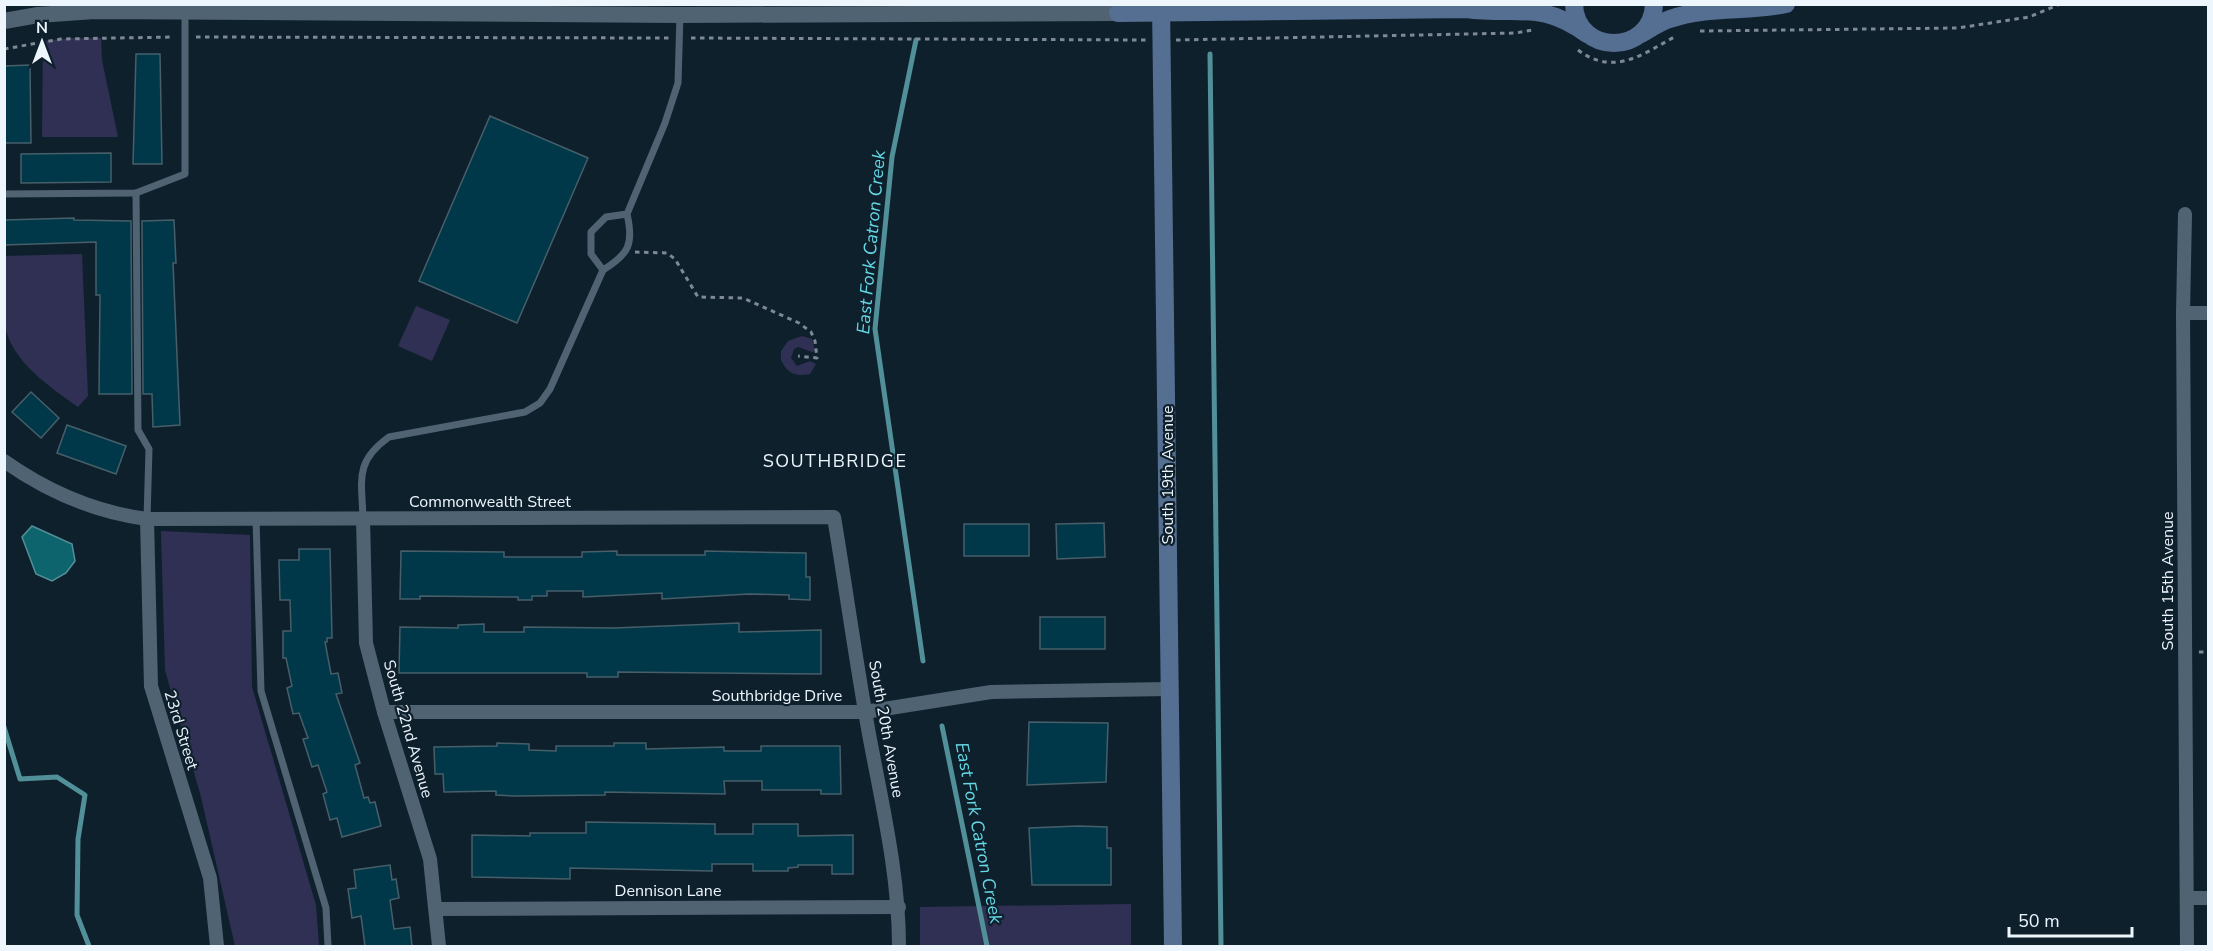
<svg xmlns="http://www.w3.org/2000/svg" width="2213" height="951" viewBox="0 0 2213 951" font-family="'Nunito Sans',sans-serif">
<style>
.green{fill:#303054}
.water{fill:#0e646d;stroke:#519098;stroke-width:1.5}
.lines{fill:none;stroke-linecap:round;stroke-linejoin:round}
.stream{stroke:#519098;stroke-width:5}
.building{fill:#003849;stroke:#465f69;stroke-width:1.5}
.path{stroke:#7d8994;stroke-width:3;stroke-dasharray:4.5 4.5;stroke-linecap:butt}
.service{stroke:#506372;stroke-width:7}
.minor{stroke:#506372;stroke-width:14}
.tertiary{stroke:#506372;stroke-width:16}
.secondary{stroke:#556f92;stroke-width:18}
.labels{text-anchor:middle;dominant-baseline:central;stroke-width:4.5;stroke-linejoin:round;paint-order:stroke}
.street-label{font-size:16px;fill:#edf5fd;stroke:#0f202d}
.water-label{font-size:18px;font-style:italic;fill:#65d8e5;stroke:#0f202d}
.neighbourhood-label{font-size:18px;letter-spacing:1.5px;fill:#edf5fd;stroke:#0f202d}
</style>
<rect width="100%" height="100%" fill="#0f202d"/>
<g class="green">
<path d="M72,38h29l1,22 16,77h-76l1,-96z"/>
<path d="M82,254l6,142 -10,11c-28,-20 -66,-45 -73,-81 -5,-22 -1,-48 -1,-70z"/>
<path d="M416,306l34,14 -18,41 -34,-15z"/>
<path d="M802,336l10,3 3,12 -3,1 -14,-5 -4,2 -3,9 6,8 13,-5 6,3 -6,10c-15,3 -23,-1 -29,-14v-9l7,-10z"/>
<path d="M161,531l89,4 2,152 64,218 3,41h-84l-34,-149 -36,-127z"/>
<path d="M1131,904v42h-211v-39z"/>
</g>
<path class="water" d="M32,526l40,18 3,17 -9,12 -14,8 -16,-7 -14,-37z"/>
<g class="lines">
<g class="stream">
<path d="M916,40l-24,117 -17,172 48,332"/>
<path d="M1210,54l11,892"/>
<path d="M942,726l45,220"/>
<path d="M4,727l16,52 37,-2 28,18 -7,44 -1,76 12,31"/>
</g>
</g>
<g class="building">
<path d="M136,54h24l2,110h-29z"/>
<path d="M30,65l1,78h-27v-77z"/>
<path d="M490,116l98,42 -71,165 -98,-42z"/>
<path d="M111,153v29l-90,1v-29z"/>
<path d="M74,218v2l57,1 1,173h-33l1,-99h-4v-53l-92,3v-25z"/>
<path d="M174,220l2,43h-3l7,162 -27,2 -1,-33h-9l-1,-173z"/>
<path d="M31,392l28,26 -18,20 -29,-26z"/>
<path d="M67,425l59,21 -10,28 -59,-21z"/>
<path d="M1104,523l1,34 -48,2 -1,-35z"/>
<rect x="964" y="524" width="65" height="32"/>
<path d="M299,549h31l2,89h-5v4h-2l6,32 7,-1 4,20 -6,1 24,69 -5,2 9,33 4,-1 2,6 5,-1 6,24 -39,11 -5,-19 -7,2 -7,-26 4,-2 -9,-27 -6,2 -9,-28 5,-1 -9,-25 -6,1 -6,-26 5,-2 -6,-28h-3v-27h8l-1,-31h-10l-1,-40h20z"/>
<path d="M401,551l103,1v5h78v-5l35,-1v4h88v-4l101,2v24h4v23l-21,-1v-4l-40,-1 -87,5v-6l-79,4v-6h-36v5h-15v4h-14v-3l-98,-1v3h-20z"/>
<rect x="1040" y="617" width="65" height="32"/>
<path d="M739,623v9l82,-2v44l-203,-2v5h-31v-4h-188l1,-46 58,1v-3l26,-1v8h40v-5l90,1z"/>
<path d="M1029,722l79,1 -2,59 -79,3z"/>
<path d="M497,743l32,1v6l27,1v-5h58v-3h32v6l78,-2v4h37v-5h79l1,48h-20v-4h-59v-9h-38l1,13 -120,-2v3l-92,1 -17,-1v-4l-52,1 -1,-18h-8l-1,-27 63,-1z"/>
<path d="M586,822l129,2v10h38v-10h45v12l55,-1v39h-21v-9h-34v2l-10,1v3h-35v-7h-41v7l-142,-3v11l-98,-2v-42l58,1v-3h56z"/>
<path d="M1078,826l29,1v21h4v37h-79l-3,-57z"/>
<path d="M390,865l2,15 4,-1 3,19 -9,2 4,29 16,-2 2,19h-47l-4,-30 -9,2 -4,-29 8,-1 -2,-18z"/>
</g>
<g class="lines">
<g class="path">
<path d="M1700,31l258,-3 71,-11 31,-13"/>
<path d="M196,37l473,1"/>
<path d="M691,38l455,2"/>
<path d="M1176,40l340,-7 16,-3"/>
<path d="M4,49l57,-10 113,-2"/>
<path d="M1578,50c36,27 65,4 98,-14"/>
<path d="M635,252l32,1 8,6 23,38 45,1 56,25 12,9 4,9 2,17 -19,-2"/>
<path d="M2199,652h9"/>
</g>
<g class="service">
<path d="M136,193l2,237 11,19 -2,70"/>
<path d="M4,194l132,-1 49,-19v-162"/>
<path d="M603,270c26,-16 31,-26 24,-56"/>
<path d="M256,519l5,172 65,217 2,38"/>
<path d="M363,519c-1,-39 -9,-57 26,-82l136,-25 15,-9 10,-14 53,-119 -12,-16v-22l15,-15 21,-3 38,-91 13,-40 2,-68"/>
</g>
<g class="minor">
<path d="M2185,214l-2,99 4,633"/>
<path d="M2183,313h25"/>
<path d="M4,461c44,31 90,51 143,58l687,-2c12,72 22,145 35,217 13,70 30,141 30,212"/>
<path d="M147,519l4,167 59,192 7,68"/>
<path d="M363,519l3,124 18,69 46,147 9,87"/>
<path d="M384,712h481l126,-20 177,-3"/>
<path d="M2187,898h21"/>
<path d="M437,909l462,-2"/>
</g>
<path class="tertiary" d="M4,21l34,-6 57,-4 585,4 438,-2"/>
<g class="secondary">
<path d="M1161,4l12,942"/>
<path d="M1574,4c2,52 78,52 80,0"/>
<path d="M1118,13l348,-4c53,7 74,-9 121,25"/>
<path d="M1641,34c9,-5 19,-12 29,-15 36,-13 78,-7 116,-15"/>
</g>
</g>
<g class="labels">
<g class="street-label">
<text transform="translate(1168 475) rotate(-90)">South 19th Avenue</text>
<text x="490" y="502">Commonwealth Street</text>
<text transform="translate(2168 581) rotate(-90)">South 15th Avenue</text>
<text x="777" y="696">Southbridge Drive</text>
<text transform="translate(408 729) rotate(74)">South 22nd Avenue</text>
<text transform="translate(886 729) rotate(80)">South 20th Avenue</text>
<text transform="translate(181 730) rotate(73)">23rd Street</text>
<text x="668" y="891">Dennison Lane</text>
</g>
<g class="water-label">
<text transform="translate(871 242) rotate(-85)">East Fork Catron Creek</text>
<text transform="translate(979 833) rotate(79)">East Fork Catron Creek</text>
</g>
<g class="neighbourhood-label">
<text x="835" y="461">SOUTHBRIDGE</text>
</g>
</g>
<rect width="2213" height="951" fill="none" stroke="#edf5fd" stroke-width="12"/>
<g transform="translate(42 42)" stroke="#0f202d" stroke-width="4.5" paint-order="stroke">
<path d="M0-4.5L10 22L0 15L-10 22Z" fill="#edf5fd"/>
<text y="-9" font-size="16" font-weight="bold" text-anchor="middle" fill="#edf5fd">N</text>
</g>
<path d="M2009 927v9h123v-9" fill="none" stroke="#edf5fd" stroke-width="3"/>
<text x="2018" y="927" font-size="18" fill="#edf5fd" stroke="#0f202d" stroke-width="4.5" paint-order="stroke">50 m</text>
</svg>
